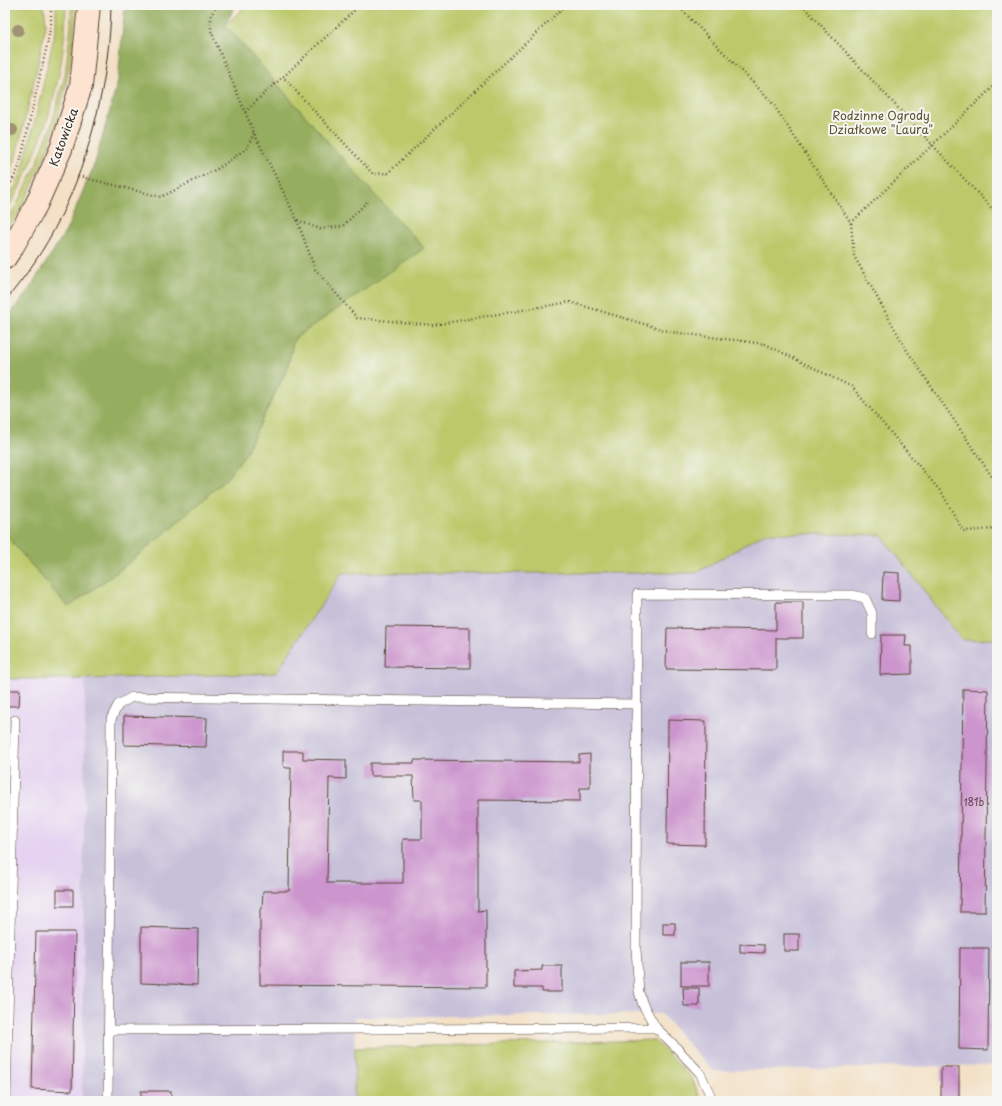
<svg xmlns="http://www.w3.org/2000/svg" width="1002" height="1106" viewBox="0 0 1002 1106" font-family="'Playpen Sans',sans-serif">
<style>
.built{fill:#e5d3f1}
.industrial{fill:#c7c0d9}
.green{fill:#bcc96b;stroke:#7c7a44}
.forest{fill:#95ad5f;stroke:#686c3e}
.building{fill:#cc95ce}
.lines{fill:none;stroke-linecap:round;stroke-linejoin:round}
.service-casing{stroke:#574537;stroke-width:10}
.secondary-casing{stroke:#574537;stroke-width:24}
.path{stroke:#574537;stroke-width:2.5;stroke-dasharray:1 3;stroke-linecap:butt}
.service{stroke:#fff;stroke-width:9}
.secondary{stroke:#fde4d1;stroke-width:22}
.tram{stroke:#3b2a1e;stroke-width:1}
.tree{fill:#9f9274}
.labels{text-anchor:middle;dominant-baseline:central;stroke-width:4;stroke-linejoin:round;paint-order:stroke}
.number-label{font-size:10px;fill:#5f454a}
.park-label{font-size:12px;fill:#5b5231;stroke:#f6f6f2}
.street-label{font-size:12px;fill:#3b2a1e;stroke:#f6f6f2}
</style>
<rect width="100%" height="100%" fill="#f6f6f2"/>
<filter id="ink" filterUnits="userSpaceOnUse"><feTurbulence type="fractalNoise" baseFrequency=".025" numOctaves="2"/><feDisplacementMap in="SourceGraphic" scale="8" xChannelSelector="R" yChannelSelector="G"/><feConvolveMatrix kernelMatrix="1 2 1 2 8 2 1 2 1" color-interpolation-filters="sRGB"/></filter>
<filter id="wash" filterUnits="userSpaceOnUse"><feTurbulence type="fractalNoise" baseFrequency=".012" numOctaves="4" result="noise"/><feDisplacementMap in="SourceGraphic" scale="16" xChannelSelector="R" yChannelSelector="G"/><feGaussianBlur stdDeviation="0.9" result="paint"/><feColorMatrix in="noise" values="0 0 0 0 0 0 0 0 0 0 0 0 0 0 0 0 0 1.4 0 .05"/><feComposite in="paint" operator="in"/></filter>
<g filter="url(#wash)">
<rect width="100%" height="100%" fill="#f3e0c5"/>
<path class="built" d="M5,679h80l-3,422h-77z"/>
<path class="industrial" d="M765,533l116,2 81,105 35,-1v426l-284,6 -52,-57 -306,3 -1,84h-272l3,-422 191,-6 66,-100h354z"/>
<g class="green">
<path d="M5,5h39l2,19 -9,45 -23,96 -4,12 -5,7v-163h5z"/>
<path d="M56,5h10c-1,77 -24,144 -61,210v-14l10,-14 7,-16 15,-59 19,-85z"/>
<path d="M71,5h5c-3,82 -28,161 -71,231v-11l18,-32 13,-27 16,-43 13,-48 6,-48z"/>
<path d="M247,5h750v634l-35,1 -81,-105 -116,-2 -69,40h-354l-66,100 -191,6h-80v-145l63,73 48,-34 44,-36 67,-59 18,-24 42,-85 7,-30 130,-91 -51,-55 -148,-168z"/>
<path d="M654,1040l38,38 9,23h-347l1,-53z"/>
</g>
<path class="forest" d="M125,5h111l-11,20 148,168 51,55 -130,91 -7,30 -42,85 -18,24 -67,59 -44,36 -48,34 -63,-73v-214l21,-26 40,-63 29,-68 23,-82z"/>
<g id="blocks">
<g class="building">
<path d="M883,572l16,1v28l-17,-1z"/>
<path d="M776,602h27v36h-27v32l-110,-1 1,-41 109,2z"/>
<path d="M386,627l84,1v40l-85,-1z"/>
<path d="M881,635h25l-1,11h7v28l-32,1z"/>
<path d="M963,689l25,1 -3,222h-25z"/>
<path d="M5,690h15l-1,16h-14z"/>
<path d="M124,716l83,2 -1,29 -82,-2z"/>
<path d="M668,720l38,1 -1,124 -38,-1z"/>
<path d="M283,751h20v8l43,1v19l-17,-1 -2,105h76v-44h19v-39h-8l-1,-24h-43v-13h44v-3l165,2v-7l11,-1v34h-10v13l-102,-1v111l8,-1v77l-226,-2v-76h2l1,-18h26l2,-123h-5l-3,-3z"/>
<rect x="57" y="890" width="16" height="16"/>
<rect x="663" y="923" width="12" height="12"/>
<path d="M141,927l57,2 -1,56 -56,-2z"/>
<path d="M36,932h39l-3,159 -40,-2z"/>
<rect x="784" y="934" width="15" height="17"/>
<path d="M740,944l24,1v8l-24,-1z"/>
<path d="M960,948h29l-1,102 -29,-1z"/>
<rect x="681" y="962" width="28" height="24"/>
<path d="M542,966h20v26h-20v-4h-28v-17l28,-1z"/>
<path d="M683,988h16v18h-15z"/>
<rect x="941" y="1067" width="18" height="34"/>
<rect x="141" y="1091" width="30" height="10"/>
</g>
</g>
</g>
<g filter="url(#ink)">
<use href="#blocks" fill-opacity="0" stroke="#574537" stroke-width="1"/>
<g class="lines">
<defs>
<g id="service">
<path d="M108,1030l548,-2"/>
<path d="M6,1101l9,-381"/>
<path d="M108,1101l3,-382 7,-14 14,-8 504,7"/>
<path d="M713,1101l-13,-28 -29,-31 -15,-14 -13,-23 -4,-13 -3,-43 1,-355 215,1 13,3 7,15v21"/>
</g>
<path id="secondary" d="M5,258l8,-12 23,-41 25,-56 20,-63 8,-81"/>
</defs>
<use href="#service" class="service-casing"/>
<use href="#secondary" class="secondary-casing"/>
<g class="path">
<path d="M217,5l-6,10v16l43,102 43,87 23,9 23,-3 26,-26"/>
<path d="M360,5l-77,72 90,97 15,-1 178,-168"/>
<path d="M677,5l94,96 80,122 146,-140"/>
<path d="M802,5l195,209"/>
<path d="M5,13l1,4h-1"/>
<path d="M245,112l23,-22 15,-13"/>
<path d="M78,176l83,21 58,-29 28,-20 7,-15"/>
<path d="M5,193l8,-14 6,-12 29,-126 3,-19v-17"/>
<path d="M297,220l18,49 42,49 76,7 137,-23 101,30 94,12 87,43 90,106 21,38 34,-2"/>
<path d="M851,223l3,33 52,93 91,135"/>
</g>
<use href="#service" class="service"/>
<use href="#secondary" class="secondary"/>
<path class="tram" d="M5,301c21,-25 40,-52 54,-81 32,-63 51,-145 52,-215"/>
</g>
<g class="tree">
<circle cx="18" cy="30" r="6"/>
<circle cx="12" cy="130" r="6"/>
</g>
</g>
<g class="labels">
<g class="number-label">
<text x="974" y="801">181b</text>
</g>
<g class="park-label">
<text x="881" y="115">Rodzinne Ogrody<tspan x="881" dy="14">Działkowe "Laura"</tspan></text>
</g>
<g class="street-label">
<text transform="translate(63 137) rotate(-70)">Katowicka</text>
</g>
</g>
<rect width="1002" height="1106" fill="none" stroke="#f6f6f2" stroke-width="20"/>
</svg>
